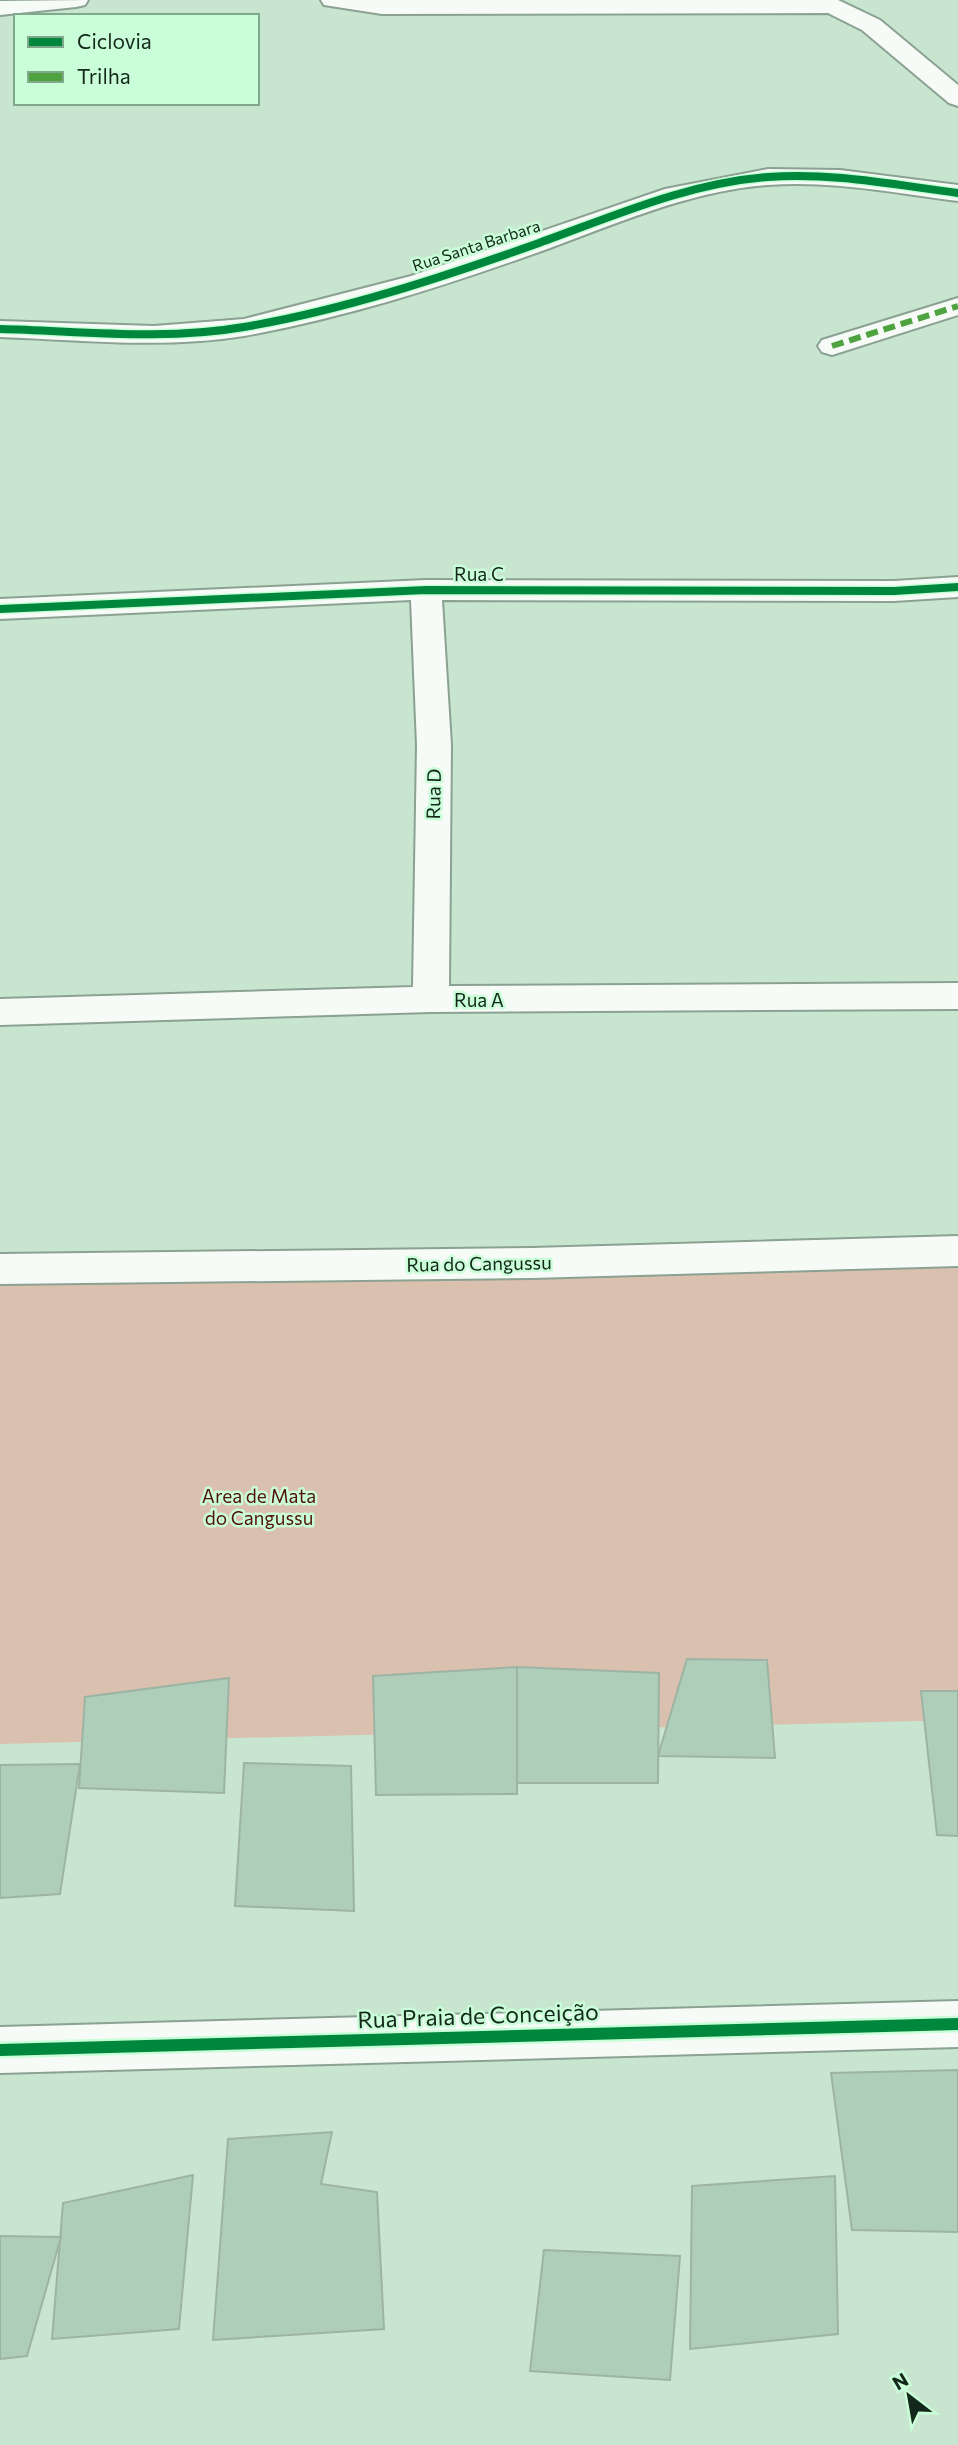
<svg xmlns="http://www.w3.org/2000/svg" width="958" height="2445" viewBox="0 0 958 2445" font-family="Commissioner,sans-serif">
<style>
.green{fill:#dac0ae}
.building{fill:#afceb9;stroke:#9db4a4;stroke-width:2}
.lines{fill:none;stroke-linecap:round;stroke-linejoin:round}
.minor-casing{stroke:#8ba192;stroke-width:4}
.minor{fill:#f7fbf8;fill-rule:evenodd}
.quiet{stroke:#4ea340;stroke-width:6;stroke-dasharray:12 6;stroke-linecap:butt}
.cycleway-far1-casing{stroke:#c9fed8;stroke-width:11}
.cycleway-casing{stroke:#c9fed8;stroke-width:17}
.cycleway-far1{stroke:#00873e;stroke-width:8}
.cycleway{stroke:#00873e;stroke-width:12}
.labels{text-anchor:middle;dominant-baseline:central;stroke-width:5;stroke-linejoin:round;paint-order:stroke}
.far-street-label{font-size:16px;fill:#13281a;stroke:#c9fed8}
.street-label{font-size:19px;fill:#13281a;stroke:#c9fed8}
.park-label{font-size:19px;fill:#521306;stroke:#c9fed8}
.near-street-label{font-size:23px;fill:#13281a;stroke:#c9fed8}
</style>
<rect width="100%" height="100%" fill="#c8e5d0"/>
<path class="green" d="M958,1258v462l-958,24v-464z"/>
<g class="building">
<path d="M687,1659l80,1 8,98 -117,-2z"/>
<path d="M517,1667v127l-141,1 -3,-119z"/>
<path d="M517,1667l142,6 -1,110h-141z"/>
<path d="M229,1678l-5,115 -145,-5 6,-91z"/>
<path d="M921,1691h37v145l-21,-1z"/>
<path d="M244,1763l107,3 3,145 -119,-5z"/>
<path d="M80,1764l-20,130 -60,4v-133z"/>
<path d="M958,2070v162l-106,-2 -21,-157z"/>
<path d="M332,2132l-11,52 56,8 7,137 -171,11 15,-201z"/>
<path d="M193,2175l-14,154 -127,10 11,-136z"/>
<path d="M835,2176l3,158 -148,15 2,-163z"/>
<path d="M0,2236l61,1 -34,119 -27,3z"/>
<path d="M544,2250l136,6 -10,124 -140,-9z"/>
</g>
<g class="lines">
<defs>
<g id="minor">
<path d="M88,0l-3,5 -9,2 -76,8v-14z"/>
<path d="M321,0h517l42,20 78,65v21l-9,-3 -87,-73 -34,-17 -446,1 -58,-9z"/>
<path d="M768,169l72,1 118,15v16c-63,-8 -127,-21 -190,-16 -80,6 -154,40 -229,67 -95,34 -195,66 -295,84 -81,13 -163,4 -244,1v-16l154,5 90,-7 167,-43 254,-87z"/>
<path d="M958,298v17l-126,40 -10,-3 -4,-6 4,-6z"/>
<path d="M958,577v20l-64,4 -452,-1 9,145 -2,241 509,-3v26l-527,3 -431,13v-26l413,-12 4,-242 -6,-145 -411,19v-20l426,-19 468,1z"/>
<path d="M958,1236v30l-426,12 -532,6v-30l532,-6z"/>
<path d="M958,2001v46l-958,26v-46z"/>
</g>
</defs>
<use href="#minor" class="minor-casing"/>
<use href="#minor" class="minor"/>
<path class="quiet" d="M832,346l126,-40"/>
<defs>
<g id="cycleway-far1">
<path d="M0,329c81,2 163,12 244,-2 100,-17 199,-50 295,-84 75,-27 149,-60 229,-66 63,-5 127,8 190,16"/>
<path d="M0,609l426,-19 468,1 64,-4"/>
</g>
<path id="cycleway" d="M0,2050l958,-26"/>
</defs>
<use href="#cycleway-far1" class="cycleway-far1-casing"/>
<use href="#cycleway" class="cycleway-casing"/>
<use href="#cycleway-far1" class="cycleway-far1"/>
<use href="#cycleway" class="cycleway"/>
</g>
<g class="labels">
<g class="far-street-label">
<text transform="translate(476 245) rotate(-18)">Rua Santa Barbara</text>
</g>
<g class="street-label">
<text x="479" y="573">Rua C</text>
<text transform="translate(433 794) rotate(-89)">Rua D</text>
<text x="479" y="999">Rua A</text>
<text transform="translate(479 1263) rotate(-1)">Rua do Cangussu</text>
</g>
<g class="park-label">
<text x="259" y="1495">Area de Mata<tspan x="259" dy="22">do Cangussu</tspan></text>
</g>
<g class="near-street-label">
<text transform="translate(478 2015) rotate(-2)">Rua Praia de Conceição</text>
</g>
</g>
<rect x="14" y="14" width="245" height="91" fill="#c9fed8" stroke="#80a88c" stroke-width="2"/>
<rect x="28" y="37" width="35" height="10" fill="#00873e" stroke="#80a88c" stroke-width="2"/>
<text x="77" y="49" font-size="21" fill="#13281a">Ciclovia</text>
<rect x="28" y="72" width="35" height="10" fill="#4ea340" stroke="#80a88c" stroke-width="2"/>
<text x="77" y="84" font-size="21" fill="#13281a">Trilha</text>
<g transform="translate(909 2396) rotate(329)" stroke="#c9fed8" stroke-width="5" paint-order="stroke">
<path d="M0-5L12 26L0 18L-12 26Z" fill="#13281a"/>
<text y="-10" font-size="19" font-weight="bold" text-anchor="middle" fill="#13281a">N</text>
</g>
</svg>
